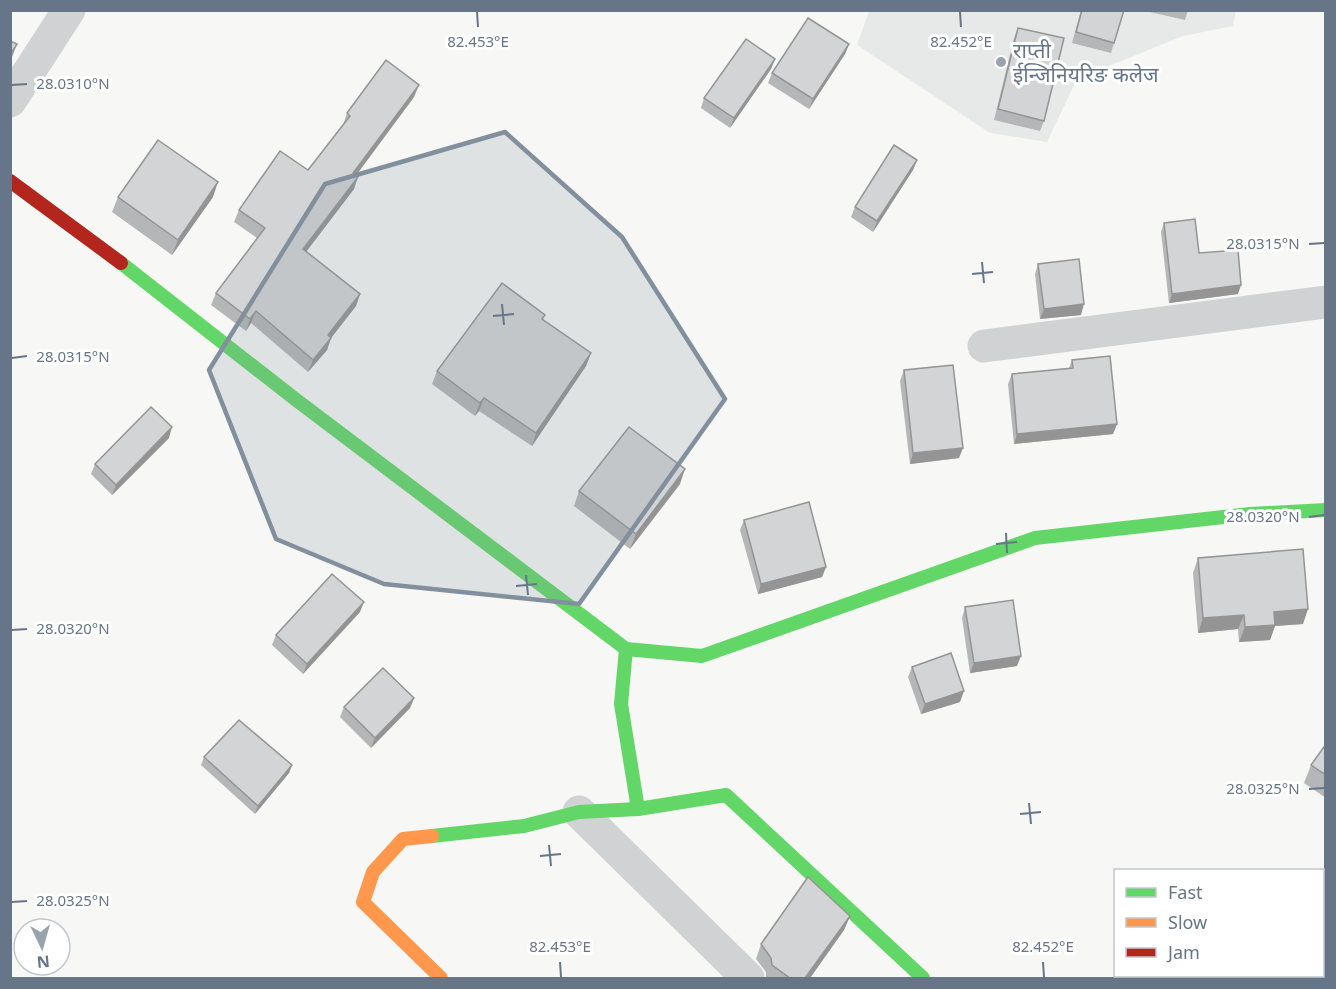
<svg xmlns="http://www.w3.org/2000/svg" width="1336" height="989" viewBox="0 0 1336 989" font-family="'Noto Sans','Noto Sans Devanagari',sans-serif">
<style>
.built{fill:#e7e9e9}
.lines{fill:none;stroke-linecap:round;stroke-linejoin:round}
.street{stroke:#d1d2d3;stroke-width:33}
.fast{stroke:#63d668;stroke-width:14}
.slow{stroke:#ff974d;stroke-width:14}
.jam{stroke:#b3261e;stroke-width:14}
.wall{fill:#b5b6b7}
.shaded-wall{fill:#949495}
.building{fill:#d3d4d5;stroke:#949495;stroke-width:1.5}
.marked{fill:#828f9d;fill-opacity:0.2;stroke:#828f9d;stroke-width:4.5;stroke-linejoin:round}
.ticks{fill:none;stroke:#667688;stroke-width:2}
.poi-dot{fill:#99a3ae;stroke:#fff;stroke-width:2}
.labels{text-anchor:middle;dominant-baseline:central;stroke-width:6;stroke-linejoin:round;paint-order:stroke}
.poi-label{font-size:21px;fill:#667688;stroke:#fff;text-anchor:start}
.ticks-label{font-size:15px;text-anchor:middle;fill:#667688;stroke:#fff;stroke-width:6;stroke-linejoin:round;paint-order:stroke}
</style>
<rect width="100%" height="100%" fill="#f7f7f6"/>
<path class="built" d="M869,11h367l-3,15 -50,10 -106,43 -30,63 -57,-9 -133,-88z"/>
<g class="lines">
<g class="street">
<path d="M10,101l59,-91"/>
<path d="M984,346l342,-44"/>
<path d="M579,812l169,166"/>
</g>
<g class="fast">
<path d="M121,263l174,136 331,250 -5,55 17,105"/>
<path d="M626,649l76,7 333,-118 215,-24 76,-4"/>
<path d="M432,836l92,-10 55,-14 59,-3 88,-14 197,183"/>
</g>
<path class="slow" d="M432,836l-29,3 -30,33 -10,30 78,76"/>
<path class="jam" d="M10,181l111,82"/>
</g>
<g class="wall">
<path d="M1081,10h43l-13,43 -39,-10z"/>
<path d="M1141,10h47l-3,10z"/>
<path d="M1018,28l26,93 -4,10 -46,-11 20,-82z"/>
<path d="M849,44l-4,10 -36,55 -41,-26 4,-10z"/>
<path d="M775,59l-4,10 -41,59 -29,-20 3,-10z"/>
<path d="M414,97l-58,78 -2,14 -48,63 54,42 -4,12 -25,32 -4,12 -19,22 -57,-49 -5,8 -35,-26 5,-12 41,-55 -23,-16 5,-12 69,-40 35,-45 4,-12z"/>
<path d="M917,160l-4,10 -40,62 -22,-15 4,-10z"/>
<path d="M118,197h95l-41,58 -60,-43z"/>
<path d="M1164,223l35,30 39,41 -69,9 -8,-71z"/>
<path d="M1038,264l43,51 -41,4 -5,-45z"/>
<path d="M543,320l48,33 -5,13 -54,80 -53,-35 -4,5 -43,-32 5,-13z"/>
<path d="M1072,360l45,64 -4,10 -99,10 -6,-60 4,-10 57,-6z"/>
<path d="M904,370l55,88 -49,6 -10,-83z"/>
<path d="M169,438l-57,57 -21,-21 4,-10z"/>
<path d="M680,484l-50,65 -56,-43 5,-15z"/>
<path d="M744,520l82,47 -4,10 -64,17 -18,-64z"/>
<path d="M1198,558l105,66 -28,2 -5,14 -31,2 -1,-13 -40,4 -5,-60z"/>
<path d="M965,607l52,59 -47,7 -8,-55z"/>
<path d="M360,612l-57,62 -31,-29 4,-10z"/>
<path d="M912,667l48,35 -39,12 -13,-37z"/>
<path d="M414,698l-4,10 -39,40 -31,-31 4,-10z"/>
<path d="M1326,744v54l-22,-15 7,-18z"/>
<path d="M204,757l88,8 -3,8 -34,41 -54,-49z"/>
<path d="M850,916l-6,14 -34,48h-44v-6l-10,-13 5,-15z"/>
</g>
<g class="shaded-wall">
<path d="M17,44l-5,13 -2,3v-5z"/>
<path d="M849,44l-4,10 -36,55 4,-10z"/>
<path d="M775,59l-4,10 -41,59 4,-10z"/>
<path d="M419,85l-5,12 -65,88 4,-12z"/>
<path d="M917,160l-4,10 -40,62 4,-11z"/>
<path d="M358,177l-4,12 -55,72 4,-12z"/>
<path d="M218,182l-5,15 -41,58 6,-15z"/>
<path d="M1241,285l-3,9 -69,9 3,-9z"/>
<path d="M360,294l-4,12 -32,41 7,-9 -4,12 -19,22 5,-12 15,-25z"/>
<path d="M1084,304l-3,11 -41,4 4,-10z"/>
<path d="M256,311l-5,12 -5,8 4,-12z"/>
<path d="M591,353l-5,13 -54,80 4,-13z"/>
<path d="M484,398l-5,13 -4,5 5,-13z"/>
<path d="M1117,424l-4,10 -99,10 3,-10z"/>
<path d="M172,427l-3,11 -57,57 4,-10z"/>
<path d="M963,448l-4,10 -49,6 3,-11z"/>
<path d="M685,469l-5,15 -50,65 6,-15z"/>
<path d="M826,567l-4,10 -64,17 3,-10z"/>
<path d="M364,602l-4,10 -57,62 4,-10z"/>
<path d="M1308,609l-5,15 -28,2 -5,14 -31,2 6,-15 29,-15z"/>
<path d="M1244,615l-6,14 -40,4 5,-15z"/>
<path d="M1021,656l-4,10 -47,7 4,-10z"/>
<path d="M964,691l-4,11 -39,12 4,-10z"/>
<path d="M414,698l-4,10 -39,40 4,-10z"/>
<path d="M292,765l-3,8 -34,41 3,-8z"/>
<path d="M850,916l-6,14 -34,48h-5z"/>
</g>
<g class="building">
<path d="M1082,10h42l-10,33 -38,-11z"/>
<path d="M808,18l41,26 -36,55 -41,-26z"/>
<path d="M1018,28l46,10 -20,83 -46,-12z"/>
<path d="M746,39l29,20 -41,59 -30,-20z"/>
<path d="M10,41l7,3 -7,11z"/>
<path d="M386,60l33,25 -66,88 5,4 -55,72 57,45 -32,41 3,3 -18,22 -57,-49 -6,8 -34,-26 49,-65 -26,-18 41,-59 28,19 42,-54 -3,-3z"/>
<path d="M158,140l60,42 -40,58 -60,-43z"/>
<path d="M894,145l23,15 -40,61 -22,-14z"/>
<path d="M1195,219l4,34 39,-3 3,35 -69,9 -8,-71z"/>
<path d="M1079,259l5,45 -40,5 -6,-45z"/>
<path d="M502,283l43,32 -3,4 49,34 -55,80 -52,-35 -4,5 -43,-32z"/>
<path d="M1110,356l7,68 -100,10 -5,-60 61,-6 -1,-8z"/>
<path d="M953,365l10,83 -50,5 -9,-83z"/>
<path d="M151,407l21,20 -56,58 -21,-21z"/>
<path d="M629,427l56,42 -49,65 -57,-43z"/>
<path d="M809,502l17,65 -65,17 -17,-64z"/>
<path d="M1303,549l5,60 -34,3 1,13 -30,2 -1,-12 -41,3 -5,-60z"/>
<path d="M332,574l32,28 -57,62 -31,-29z"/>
<path d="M1013,600l8,56 -47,7 -9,-56z"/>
<path d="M951,653l13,38 -39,13 -13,-37z"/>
<path d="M383,668l31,30 -39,40 -31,-31z"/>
<path d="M239,720l53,45 -34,41 -54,-49z"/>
<path d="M1326,744v31l-15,-10z"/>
<path d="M808,877l42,39 -45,62h-15l-18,-13 -1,-7 -10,-14z"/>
</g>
<path class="marked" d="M505,132l117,105 103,162 -146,205 -195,-20 -108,-45 -67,-169 116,-186z"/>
<path class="ticks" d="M477,12l1,15M960,12l1,15M12,85l15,-1M1309,244l15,-1M982,262l2,21M972,274l21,-2M502,304l2,21M493,316l21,-2M12,358l15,-2M1309,517l15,-2M1006,533l1,20M996,544l21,-2M526,575l2,20M516,586l21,-2M12,630l15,-1M1309,789l15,-1M1029,803l2,21M1020,814l21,-2M549,845l2,21M540,856l21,-2M12,902l15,-1M560,962l1,15M1043,962l1,15"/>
<circle class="poi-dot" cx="1001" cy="62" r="6"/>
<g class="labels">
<g class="poi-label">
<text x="1013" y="50">राप्ती<tspan x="1013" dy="24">ईन्जिनियरिङ कलेज</tspan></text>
</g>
</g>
<g class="ticks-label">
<text x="478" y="47">82.453°E</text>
<text x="961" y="47">82.452°E</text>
<text x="73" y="89">28.0310°N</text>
<text x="1263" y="249">28.0315°N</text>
<text x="73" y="362">28.0315°N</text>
<text x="1263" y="522">28.0320°N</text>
<text x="73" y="634">28.0320°N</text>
<text x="1263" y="794">28.0325°N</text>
<text x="73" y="906">28.0325°N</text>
<text x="560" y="952">82.453°E</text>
<text x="1043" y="952">82.452°E</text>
</g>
<rect width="1336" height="989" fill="none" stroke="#667688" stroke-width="24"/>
<rect x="1114" y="869" width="210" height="108" fill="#ffffff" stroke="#c2c8cf" stroke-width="1.5"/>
<rect x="1126" y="888" width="30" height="9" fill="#63d668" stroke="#c2c8cf" stroke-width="1.5"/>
<text x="1168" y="899" font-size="18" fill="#667688">Fast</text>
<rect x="1126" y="918" width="30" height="9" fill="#ff974d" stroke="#c2c8cf" stroke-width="1.5"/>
<text x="1168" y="929" font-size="18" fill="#667688">Slow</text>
<rect x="1126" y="948" width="30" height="9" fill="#b3261e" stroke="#c2c8cf" stroke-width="1.5"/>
<text x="1168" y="959" font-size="18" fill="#667688">Jam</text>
<g transform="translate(42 947) rotate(175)"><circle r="28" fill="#ffffff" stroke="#c2c8cf" stroke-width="1.5"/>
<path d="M0-4.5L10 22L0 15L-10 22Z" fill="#99a3ae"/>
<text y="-9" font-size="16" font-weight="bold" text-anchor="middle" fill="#667688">N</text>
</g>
</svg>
